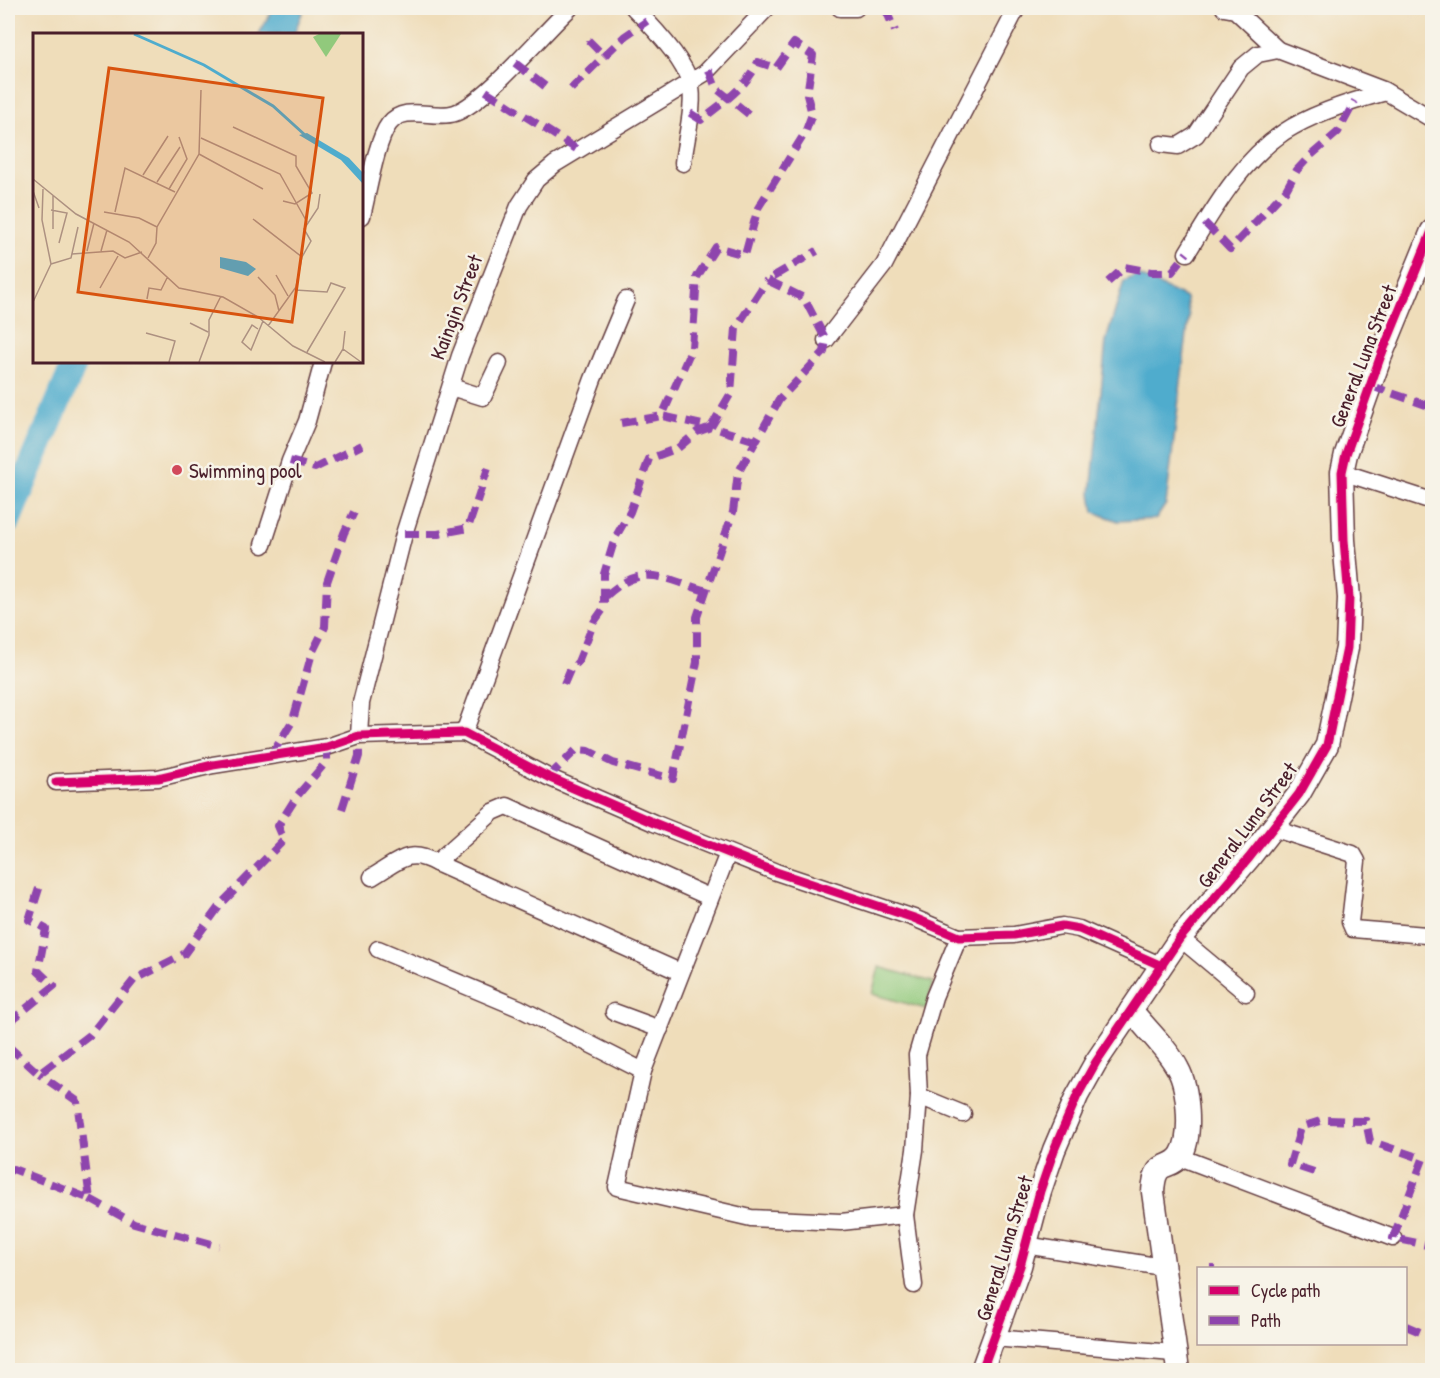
<svg xmlns="http://www.w3.org/2000/svg" width="1440" height="1378" viewBox="0 0 1440 1378" font-family="'Patrick Hand',sans-serif">
<style>
.green{fill:#91c97c;stroke:#6e7454;stroke-width:1.5}
.water{fill:#4faccd;stroke:#4c667c;stroke-width:1.5}
.lines{fill:none;stroke-linecap:round;stroke-linejoin:round}
.river{stroke:#4faccd;stroke-width:26}
.street-casing{stroke:#633c40;stroke-width:19}
.secondary-casing{stroke:#633c40;stroke-width:25}
.street{stroke:#fff;stroke-width:16}
.secondary{stroke:#fff;stroke-width:22}
.quiet{stroke:#8e44ad;stroke-width:8;stroke-dasharray:15 8;stroke-linecap:butt}
.cycleway-casing{stroke:#f7f3e8;stroke-width:13}
.cycleway{stroke:#d6006c;stroke-width:9}
.poi-dot{fill:#d1495b;stroke:#f7f3e8;stroke-width:2}
.labels{text-anchor:middle;dominant-baseline:central;stroke-width:5;stroke-linejoin:round;paint-order:stroke}
.street-label{font-size:21px;fill:#4a1f2b;stroke:#f7f3e8}
.poi-label{font-size:21px;fill:#4a1f2b;stroke:#f7f3e8;text-anchor:start}
.inset-river{fill:none;stroke:#4faccd;stroke-width:3}
.inset-road{fill:none;stroke:#ad9181;stroke-width:1.5}
.view{fill:#d8530f;fill-opacity:0.15;stroke:#d8530f;stroke-width:3}
.inset-edge{fill:none;stroke:#4a1f2b;stroke-width:3}
</style>
<rect width="100%" height="100%" fill="#f7f3e8"/>
<filter id="ink" filterUnits="userSpaceOnUse"><feTurbulence type="fractalNoise" baseFrequency=".0167" numOctaves="2"/><feDisplacementMap in="SourceGraphic" scale="12" xChannelSelector="R" yChannelSelector="G"/><feConvolveMatrix kernelMatrix="1 2 1 2 8 2 1 2 1" color-interpolation-filters="sRGB"/></filter>
<filter id="wash" filterUnits="userSpaceOnUse"><feTurbulence type="fractalNoise" baseFrequency=".008" numOctaves="4" result="noise"/><feDisplacementMap in="SourceGraphic" scale="24" xChannelSelector="R" yChannelSelector="G"/><feGaussianBlur stdDeviation="1.35" result="paint"/><feColorMatrix in="noise" values="0 0 0 0 0 0 0 0 0 0 0 0 0 0 0 0 0 1.4 0 .05"/><feComposite in="paint" operator="in"/></filter>
<g filter="url(#wash)">
<rect width="100%" height="100%" fill="#efddba"/>
<path class="green" d="M879,967l54,15 -7,27 -54,-15z"/>
<g class="water">
<path d="M273,8h31l-10,26h-35z"/>
<path d="M1138,275l48,23 3,19 -23,187 -10,15 -38,2 -24,-9 -3,-19 15,-152 18,-60z"/>
</g>
<g class="lines">
<path class="river" d="M8,521l67,-159"/>
</g>
</g>
<g filter="url(#ink)">
<g class="lines">
<defs>
<g id="street">
<path d="M634,8c17,17 50,51 56,75 6,20 -5,59 -7,80"/>
<path d="M840,8h16"/>
<path d="M1224,8l11,2 43,40 105,40 49,29"/>
<path d="M1161,144l17,2 18,-11 45,-67 17,-14 20,-4"/>
<path d="M362,216c6,-23 14,-75 27,-92 16,-21 45,-4 66,-11 31,-11 88,-80 115,-105"/>
<path d="M1187,253c27,-44 53,-91 97,-121 29,-19 68,-31 102,-40"/>
<path d="M826,340l58,-75 133,-257"/>
<path d="M451,387l32,10 16,-34"/>
<path d="M1342,472l90,29"/>
<path d="M263,545l27,-84 17,-40 16,-59"/>
<path d="M464,733l129,-354 33,-79"/>
<path d="M359,736l2,-33 43,-169 56,-178 59,-150 17,-26 19,-16 150,-91 62,-65"/>
<path d="M56,782l102,-4 55,-13 114,-18 32,-11 105,-3 84,44 106,46 122,49 138,46 45,19 55,-2 48,-9 17,3 83,37"/>
<path d="M1272,828l81,26 4,7 -7,61 3,7 73,6"/>
<path d="M728,853l-85,218 -26,116 134,31 90,4 64,-7"/>
<path d="M436,863l244,109"/>
<path d="M372,877c26,-15 36,-30 64,-14l57,-51 14,-6 202,91"/>
<path d="M1180,938l66,55"/>
<path d="M378,949l141,59 124,63"/>
<path d="M614,1012l46,17"/>
<path d="M919,1096l44,18"/>
<path d="M1180,1157l213,81"/>
<path d="M1025,1245l137,22"/>
<path d="M914,1285l-9,-70 10,-65 4,-54 -2,-41 17,-58 25,-60"/>
<path d="M994,1338l179,15"/>
</g>
<g id="secondary">
<path d="M1131,1010c15,19 36,38 47,59 10,18 15,67 3,86 -12,18 -26,1 -28,37l25,178"/>
<path d="M982,1370l38,-104 20,-75 14,-41 23,-54 19,-34 84,-124 69,-80 50,-64 28,-49 20,-97 2,-50 -5,-58 -2,-68 4,-18 34,-96 52,-127"/>
</g>
</defs>
<use href="#street" class="street-casing"/>
<use href="#secondary" class="secondary-casing"/>
<use href="#street" class="street"/>
<use href="#secondary" class="secondary"/>
<g class="quiet">
<path d="M885,8l10,23"/>
<path d="M588,40l16,16 21,-20 22,-15"/>
<path d="M515,63l31,24"/>
<path d="M709,70l7,18 35,28"/>
<path d="M571,89l33,-33"/>
<path d="M486,91l92,59"/>
<path d="M690,113l11,7c22,-18 45,-32 57,-58l18,6 18,-25 19,12 -6,40 5,19 -7,19 -47,75 -13,47 -29,-8 -19,30 -5,71 -30,68 49,11"/>
<path d="M1205,223l25,26 56,-59 11,-20 12,-13 29,-25 17,-31"/>
<path d="M1108,282l17,-15 26,5h21l15,-19"/>
<path d="M1371,386l61,21"/>
<path d="M621,423l41,-7"/>
<path d="M756,441l-45,-14 20,-34 5,-65 31,-48"/>
<path d="M290,461l25,7 47,-23"/>
<path d="M404,534h34l30,-6 20,-60"/>
<path d="M606,596c37,-34 56,-18 100,-5"/>
<path d="M564,684l6,-14 8,-8 16,-40 10,-14v-34l11,-36 15,-26 19,-53 29,-11 19,-16 14,-5"/>
<path d="M271,756l22,-36 19,-67 13,-26 2,-45 17,-49 10,-21"/>
<path d="M548,777l28,-27 13,1 24,12 60,16 24,-117v-45l36,-105 5,-39 41,-73 45,-48 2,-12 -22,-42 -37,-18 50,-29"/>
<path d="M342,809l17,-53v-20"/>
<path d="M8,1023l46,-37 -16,-15 8,-42 -17,-9 12,-38"/>
<path d="M8,1046l31,28 51,-39 44,-55 50,-26 37,-50 63,-64 -6,-14 19,-30 30,-35v-14"/>
<path d="M8,1172l5,-3 77,30 -13,-98 -38,-27"/>
<path d="M1314,1172l-24,-8 11,-37 23,-7 42,1 4,20 53,18 -30,79 39,8"/>
<path d="M90,1199l44,24 85,23"/>
<path d="M1210,1268h5"/>
<path d="M1406,1326l26,11"/>
</g>
<defs>
<g id="cycleway">
<path d="M56,782l102,-4 55,-13 114,-18 32,-11 105,-3 84,44 106,46 122,49 138,46 45,19 55,-2 48,-9 17,3 83,37"/>
<path d="M982,1370l38,-104 20,-75 14,-41 23,-54 19,-34 84,-124 69,-80 50,-64 28,-49 20,-97 2,-50 -5,-58 -2,-68 4,-18 34,-96 52,-127"/>
</g>
</defs>
<use href="#cycleway" class="cycleway-casing"/>
<use href="#cycleway" class="cycleway"/>
</g>
</g>
<circle class="poi-dot" cx="177" cy="470" r="6"/>
<g class="labels">
<g class="street-label">
<text transform="translate(456 307) rotate(-69)">Kaingin Street</text>
<text transform="translate(1363 356) rotate(-69)">General Luna Street</text>
<text transform="translate(1247 825) rotate(-53)">General Luna Street</text>
<text transform="translate(1004 1248) rotate(-73)">General Luna Street</text>
</g>
<g class="poi-label">
<text x="189" y="470">Swimming pool</text>
</g>
</g>
<g transform="translate(33 33)">
<rect width="330" height="330" fill="#efddba"/>
<path d="M286,1h22l-15,23 -13,-20z" fill="#91c97c"/>
<path d="M274,100l42,25 14,15v11l-22,-24 -42,-25zM187,224l26,5 10,7 -8,7 -28,-8z" fill="#4faccd"/>
<path class="inset-river" d="M101,1l70,31 69,41 32,29"/>
<path class="inset-road" d="M200,94l63,29v10l16,27 -17,11 -12,-3M168,105l79,36 27,48M166,121l64,35M110,142l25,-39M0,146l43,35 53,28 50,46 44,9 35,20 35,29 32,16M124,149l23,-35M136,156l18,-30 -8,-22M0,158l6,17M18,177l16,3 -8,30M71,179l35,6 18,9M82,179l10,-44 50,24M220,186l49,38M20,196v-34M54,218l7,-28M68,218l6,-21M39,221l41,-3 12,7 17,-6M115,225l8,-15 1,-16 42,-73 2,-64M18,231l20,-6 7,-31M243,242l12,21M225,244l17,18 4,16M67,255l18,-32M262,257l32,2 4,-9 14,5 -38,64M114,266l2,-11 12,2 6,-12M0,269l18,-38 -9,-44 1,-31M157,290l18,9M235,293l28,-39 6,-30 9,-16 -7,-12 14,-21 2,-14M225,296l-6,-4 -10,17 9,8 12,-29M113,300l29,8 -6,21M310,316l18,13M166,329l10,-27v-15l12,-24M302,329l8,-13 2,-18"/>
<path class="view" d="M76,35l214,30 -31,224 -214,-30z"/>
<rect width="330" height="330" class="inset-edge"/>
</g>
<rect width="1440" height="1378" fill="none" stroke="#f7f3e8" stroke-width="30"/>
<rect x="1197" y="1267" width="210" height="78" fill="#f7f3e8" stroke="#b29e9c" stroke-width="1.5"/>
<rect x="1209" y="1286" width="30" height="9" fill="#d6006c" stroke="#b29e9c" stroke-width="1.5"/>
<text x="1251" y="1297" font-size="18" fill="#4a1f2b">Cycle path</text>
<rect x="1209" y="1316" width="30" height="9" fill="#8e44ad" stroke="#b29e9c" stroke-width="1.5"/>
<text x="1251" y="1327" font-size="18" fill="#4a1f2b">Path</text>
</svg>
